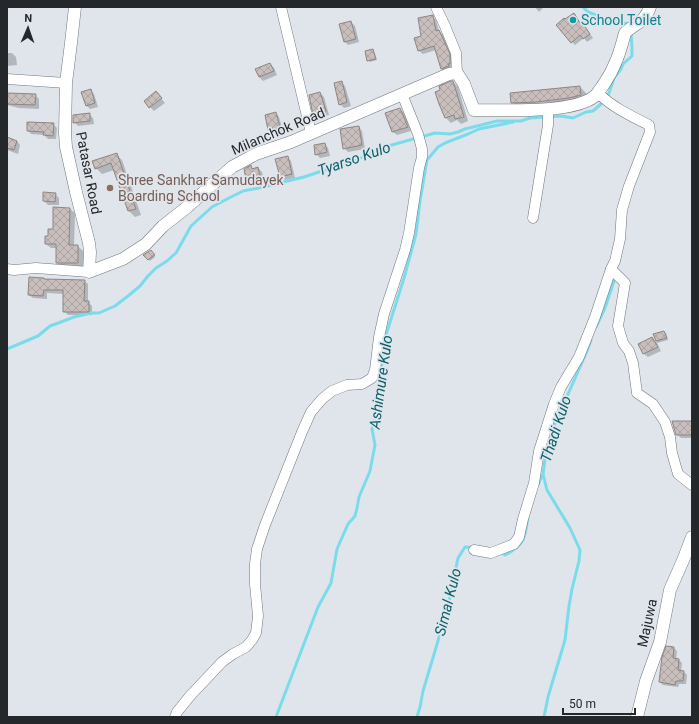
<svg xmlns="http://www.w3.org/2000/svg" width="699" height="724" viewBox="0 0 699 724" font-family="Roboto,sans-serif">
<style>
.shadow{fill:#0003}
.lines{fill:none;stroke-linecap:round;stroke-linejoin:round}
.stream{stroke:#7adceb;stroke-width:3}
.building{fill:url(#building-cross-hatch);stroke:#8e8584}
.minor-casing{stroke:#71777c;stroke-width:11}
.tertiary-casing{stroke:#71777c;stroke-width:13}
.minor{stroke:#fff;stroke-width:10}
.tertiary{stroke:#fff;stroke-width:12}
.culture-dot{fill:#0f9aa8;stroke:#dfe5eb;stroke-width:1.5}
.education-dot{fill:#8d6e63;stroke:#dfe5eb;stroke-width:1.5}
.labels{text-anchor:middle;dominant-baseline:central;stroke-width:3.5;stroke-linejoin:round;paint-order:stroke}
.culture-label{font-size:14px;fill:#0d838f;stroke:#dfe5eb;text-anchor:start}
.street-label{font-size:14px;fill:#25282a;stroke:#dfe5eb}
.education-label{font-size:14px;fill:#785e54;stroke:#dfe5eb;text-anchor:start}
.water-label{font-size:15px;font-style:italic;fill:#0a606b;stroke:#dfe5eb}
</style>
<defs>
<pattern id="building-cross-hatch" width="8" height="8" patternUnits="userSpaceOnUse"><rect width="8" height="8" fill="#c8bebc"/><path d="M0 0l8 8M0 8l8-8" fill="none" stroke="#aca3a2"/></pattern>
</defs>
<rect width="100%" height="100%" fill="#dfe5eb"/>
<g class="shadow">
<path d="M535,7h9l-5,5z"/>
<path d="M432,16l4,4 3,11 4,4 10,24v9l-8,5 -4,-4 -5,-19 -13,4 -4,-3 3,-15z"/>
<path d="M577,18l4,6 4,3 8,11 -6,4 -3,-4 -9,7 -3,-3z"/>
<path d="M351,22l4,4 4,16 -11,3 -4,-4z"/>
<path d="M373,50l1,2 3,8 -7,2 -2,-2z"/>
<path d="M7,53h5l4,4 1,8 -10,1z"/>
<path d="M270,64l4,4 3,7 -14,6 -4,-4 -3,-7z"/>
<path d="M341,82l4,4 6,20 -7,2 -4,-4z"/>
<path d="M453,82l5,5 10,34 -7,3 -4,-4 -6,3 -5,-5 -6,-14z"/>
<path d="M580,87l6,6v8l-68,7 -6,-6z"/>
<path d="M90,90l4,4 4,13 -8,2 -4,-4z"/>
<path d="M7,93l28,2 4,4v10l-20,-1 -12,-3z"/>
<path d="M320,93l4,4 5,18 -11,3 -4,-4z"/>
<path d="M160,97l5,6 -11,8 -4,-4z"/>
<path d="M400,109l4,4 7,18 -14,4 -4,-3z"/>
<path d="M276,113l3,4 4,14 -10,3 -4,-4 -3,-14z"/>
<path d="M89,114l4,4 1,6 -16,2 -4,-4z"/>
<path d="M53,124l4,4 -1,11h-8l-4,-4 -13,-1 -3,-4z"/>
<path d="M359,127l3,4 3,18 -17,3 -4,-4z"/>
<path d="M7,138l10,3 3,4 -2,9 -11,-4z"/>
<path d="M325,144l3,4 2,8 -10,2 -4,-4z"/>
<path d="M116,154l6,6 19,55 -6,2 -6,-6 -15,-41 -12,4 -6,-6z"/>
<path d="M287,157l4,4 4,17 -10,2 -4,-3z"/>
<path d="M251,167l2,2 5,-1 4,4 2,8 -13,2 -4,-3z"/>
<path d="M55,194l4,4v7h-11l-4,-4z"/>
<path d="M70,209l5,4 -1,33h4l5,5v16l-21,1 -5,-5v-15h-6l-5,-4 3,-7z"/>
<path d="M151,251l4,6 -5,4 -5,-6z"/>
<path d="M45,280l39,1 4,3v18l4,4v9h-24l-4,-4v-17l-17,-1v6l-14,-1 -4,-3z"/>
<path d="M664,332l2,1 2,7 -11,3 -2,-9z"/>
<path d="M652,338l5,5 4,8 -13,6 -4,-3 -5,-10z"/>
<path d="M692,422v16h-11l-4,-4z"/>
<path d="M674,648l3,3 -1,9h3l3,3 -1,9h3l3,3 -1,9h-7l-1,3 -15,-2 -3,-3z"/>
</g>
<g class="lines">
<g class="stream">
<path d="M583,7l5,5 23,9 18,3"/>
<path d="M596,327l9,-19 9,-27"/>
<path d="M7,349l31,-13 12,-10 11,-4 13,-5 17,-4h8l16,-7 13,-10 12,-10 8,-10 8,-8 11,-7 9,-8 15,-27 21,-19 15,-8 16,-8 16,-3 45,-11 24,-8 19,-5 41,-18 47,-13 15,1 8,-2 7,-3 32,-8h24l9,-3 31,-2 12,2 13,-6 7,-1 8,-7 7,-8 6,-18 7,-9 2,-5 9,-8v-9l-1,-14"/>
<path d="M538,485l5,-11"/>
<path d="M500,552l5,3c20,-10 20,-18 23,-38"/>
<path d="M276,717l42,-110 13,-24 6,-34 11,-25 7,-8 2,-8 2,-11 11,-26 5,-26 -3,-16 6,-19 2,-33 6,-42 18,-57 12,-44 4,-33 7,-41 11,-13 7,-4 23,-9 11,-5 34,-7"/>
<path d="M417,717l3,-10 3,-16 15,-50 4,-18 5,-12 11,-53 7,-11h2l7,1"/>
<path d="M544,717l4,-20 17,-57 4,-34 3,-17 7,-28 1,-11 -10,-22 -23,-38 -4,-16 3,-22 8,-26 33,-75 4,-11"/>
</g>
</g>
<g class="building">
<path d="M574,13l6,10 2,-1 8,12 -7,5 -3,-4 -9,8 -15,-18 8,-7 1,1z"/>
<path d="M433,15l3,16 3,-1 11,24v10h-2l1,2 -8,3 -7,-23 -16,5 -4,-13 7,-2 -3,-18z"/>
<path d="M351,21l5,18 -12,3 -5,-18z"/>
<path d="M373,49l3,10 -9,2 -2,-10z"/>
<path d="M270,63l4,8 -15,6 -4,-8z"/>
<path d="M342,81l5,21 -8,3 -5,-22z"/>
<path d="M451,81h2l11,36 -9,2 -1,-4 -9,3 -6,-14 -4,-12 5,-2 -1,-4z"/>
<path d="M580,86l1,9 -12,3 -33,4 -25,1 -1,-10z"/>
<path d="M91,89l4,14 -9,3 -5,-14z"/>
<path d="M156,91l6,7 -13,10 -5,-7z"/>
<path d="M320,92l6,19 -13,4 -4,-20z"/>
<path d="M7,93l29,1 -1,11 -28,-1z"/>
<path d="M400,108l8,19 -16,5 -7,-19z"/>
<path d="M276,112l4,16 -12,2 -3,-15z"/>
<path d="M90,113v8l-17,2v-8z"/>
<path d="M27,122l27,1 -1,13 -10,-1 1,-3 -17,-1z"/>
<path d="M359,126l3,19 -19,4 -3,-20z"/>
<path d="M7,137l10,4 -3,9 -7,-2z"/>
<path d="M325,143l2,9 -12,3 -1,-10z"/>
<path d="M117,153l19,56 -8,2 -17,-48 -16,6 -3,-8z"/>
<path d="M288,156l4,18 -12,3 -5,-18z"/>
<path d="M251,165l1,4 6,-2 2,9 -14,3 -2,-10z"/>
<path d="M43,192l13,1 -1,9 -12,-1z"/>
<path d="M53,207l17,1 -1,37h9v18h-22v-19h-11v-8h3v-7h5z"/>
<path d="M151,250l4,5 -7,5 -5,-5z"/>
<path d="M29,277l15,1v1l41,1 -1,21h5v11h-26v-22h-19l-1,6 -15,-1z"/>
<path d="M664,331l3,7 -11,3 -3,-7z"/>
<path d="M652,337l6,10 -15,7 -5,-10z"/>
<path d="M672,421h20v14h-16z"/>
<path d="M666,646l8,1 -1,11 6,1 -1,11 6,1 -1,10h-7l-1,4 -16,-3 3,-25z"/>
</g>
<g class="lines">
<defs>
<g id="minor">
<path d="M281,7l30,126"/>
<path d="M436,7l9,19 11,27 1,20"/>
<path d="M7,79l59,4"/>
<path d="M598,93c14,14 33,23 51,32l1,7 -21,54 -7,24 -2,29 -5,22 -4,8 14,14 -7,43 5,17 6,8 4,12 4,30 16,11 12,18 5,15 2,16 6,21 14,11"/>
<path d="M533,218l15,-93v-16"/>
<path d="M7,269l7,1 22,-2 53,4"/>
<path d="M474,550l17,3 23,-9 5,-7 4,-18 11,-36 5,-32 15,-47 7,-17 18,-30 16,-40 16,-48"/>
<path d="M175,717l2,-5 13,-16 32,-34 11,-8 13,-7 6,-7 4,-7 2,-17 -3,-32v-20l2,-15 8,-24 37,-93 9,-20 11,-13 10,-8 15,-6 15,-1 10,-6 3,-8 4,-33 5,-23 21,-64 4,-17 10,-65 3,-11v-8l-4,-15 -16,-40"/>
</g>
<g id="tertiary">
<path d="M75,7l-4,36 -5,40 -1,50 1,14 10,45 13,51 1,9 -1,20 34,-13 23,-15 17,-18 23,-18 46,-41 24,-13 35,-12 158,-68 8,-1 7,11 10,26c27,0 100,4 121,-14 3,-3 6,-8 9,-12 11,-16 16,-32 21,-51 11,-11 19,-9 25,-26"/>
<path d="M637,717l9,-36 14,-39 10,-52 14,-32 8,-21"/>
</g>
</defs>
<use href="#minor" class="minor-casing"/>
<use href="#tertiary" class="tertiary-casing"/>
<use href="#minor" class="minor"/>
<use href="#tertiary" class="tertiary"/>
</g>
<circle class="culture-dot" cx="573" cy="20" r="4"/>
<circle class="education-dot" cx="110" cy="188" r="4"/>
<g class="labels">
<g class="culture-label">
<text x="581" y="20">School Toilet</text>
</g>
<g class="street-label">
<text transform="translate(278 131) rotate(-23)">Milanchok Road</text>
<text transform="translate(89 173) rotate(79)">Patasar Road</text>
<text transform="translate(647 623) rotate(-78)">Majuwa</text>
</g>
<g class="education-label">
<text x="118" y="180">Shree Sankhar Samudayek<tspan x="118" dy="16">Boarding School</tspan></text>
</g>
<g class="water-label">
<text transform="translate(354 159) rotate(-19)">Tyarso Kulo</text>
<text transform="translate(381 382) rotate(-82)">Ashimure Kulo</text>
<text transform="translate(556 429) rotate(-72)">Thadi Kulo</text>
<text transform="translate(448 602) rotate(-76)">Simal Kulo</text>
</g>
</g>
<rect width="699" height="724" fill="none" stroke="#25282a" stroke-width="16"/>
<g transform="translate(28 28) rotate(2)" stroke="#dfe5eb" stroke-width="3" paint-order="stroke">
<path d="M0-3L7 15L0 10L-7 15Z" fill="#25282a"/>
<text y="-6" font-size="11" font-weight="bold" text-anchor="middle" fill="#25282a">N</text>
</g>
<path d="M563 708v6h72v-6" fill="none" stroke="#25282a" stroke-width="2"/>
<text x="569" y="708" font-size="12" fill="#25282a" stroke="#dfe5eb" stroke-width="3" paint-order="stroke">50 m</text>
</svg>
